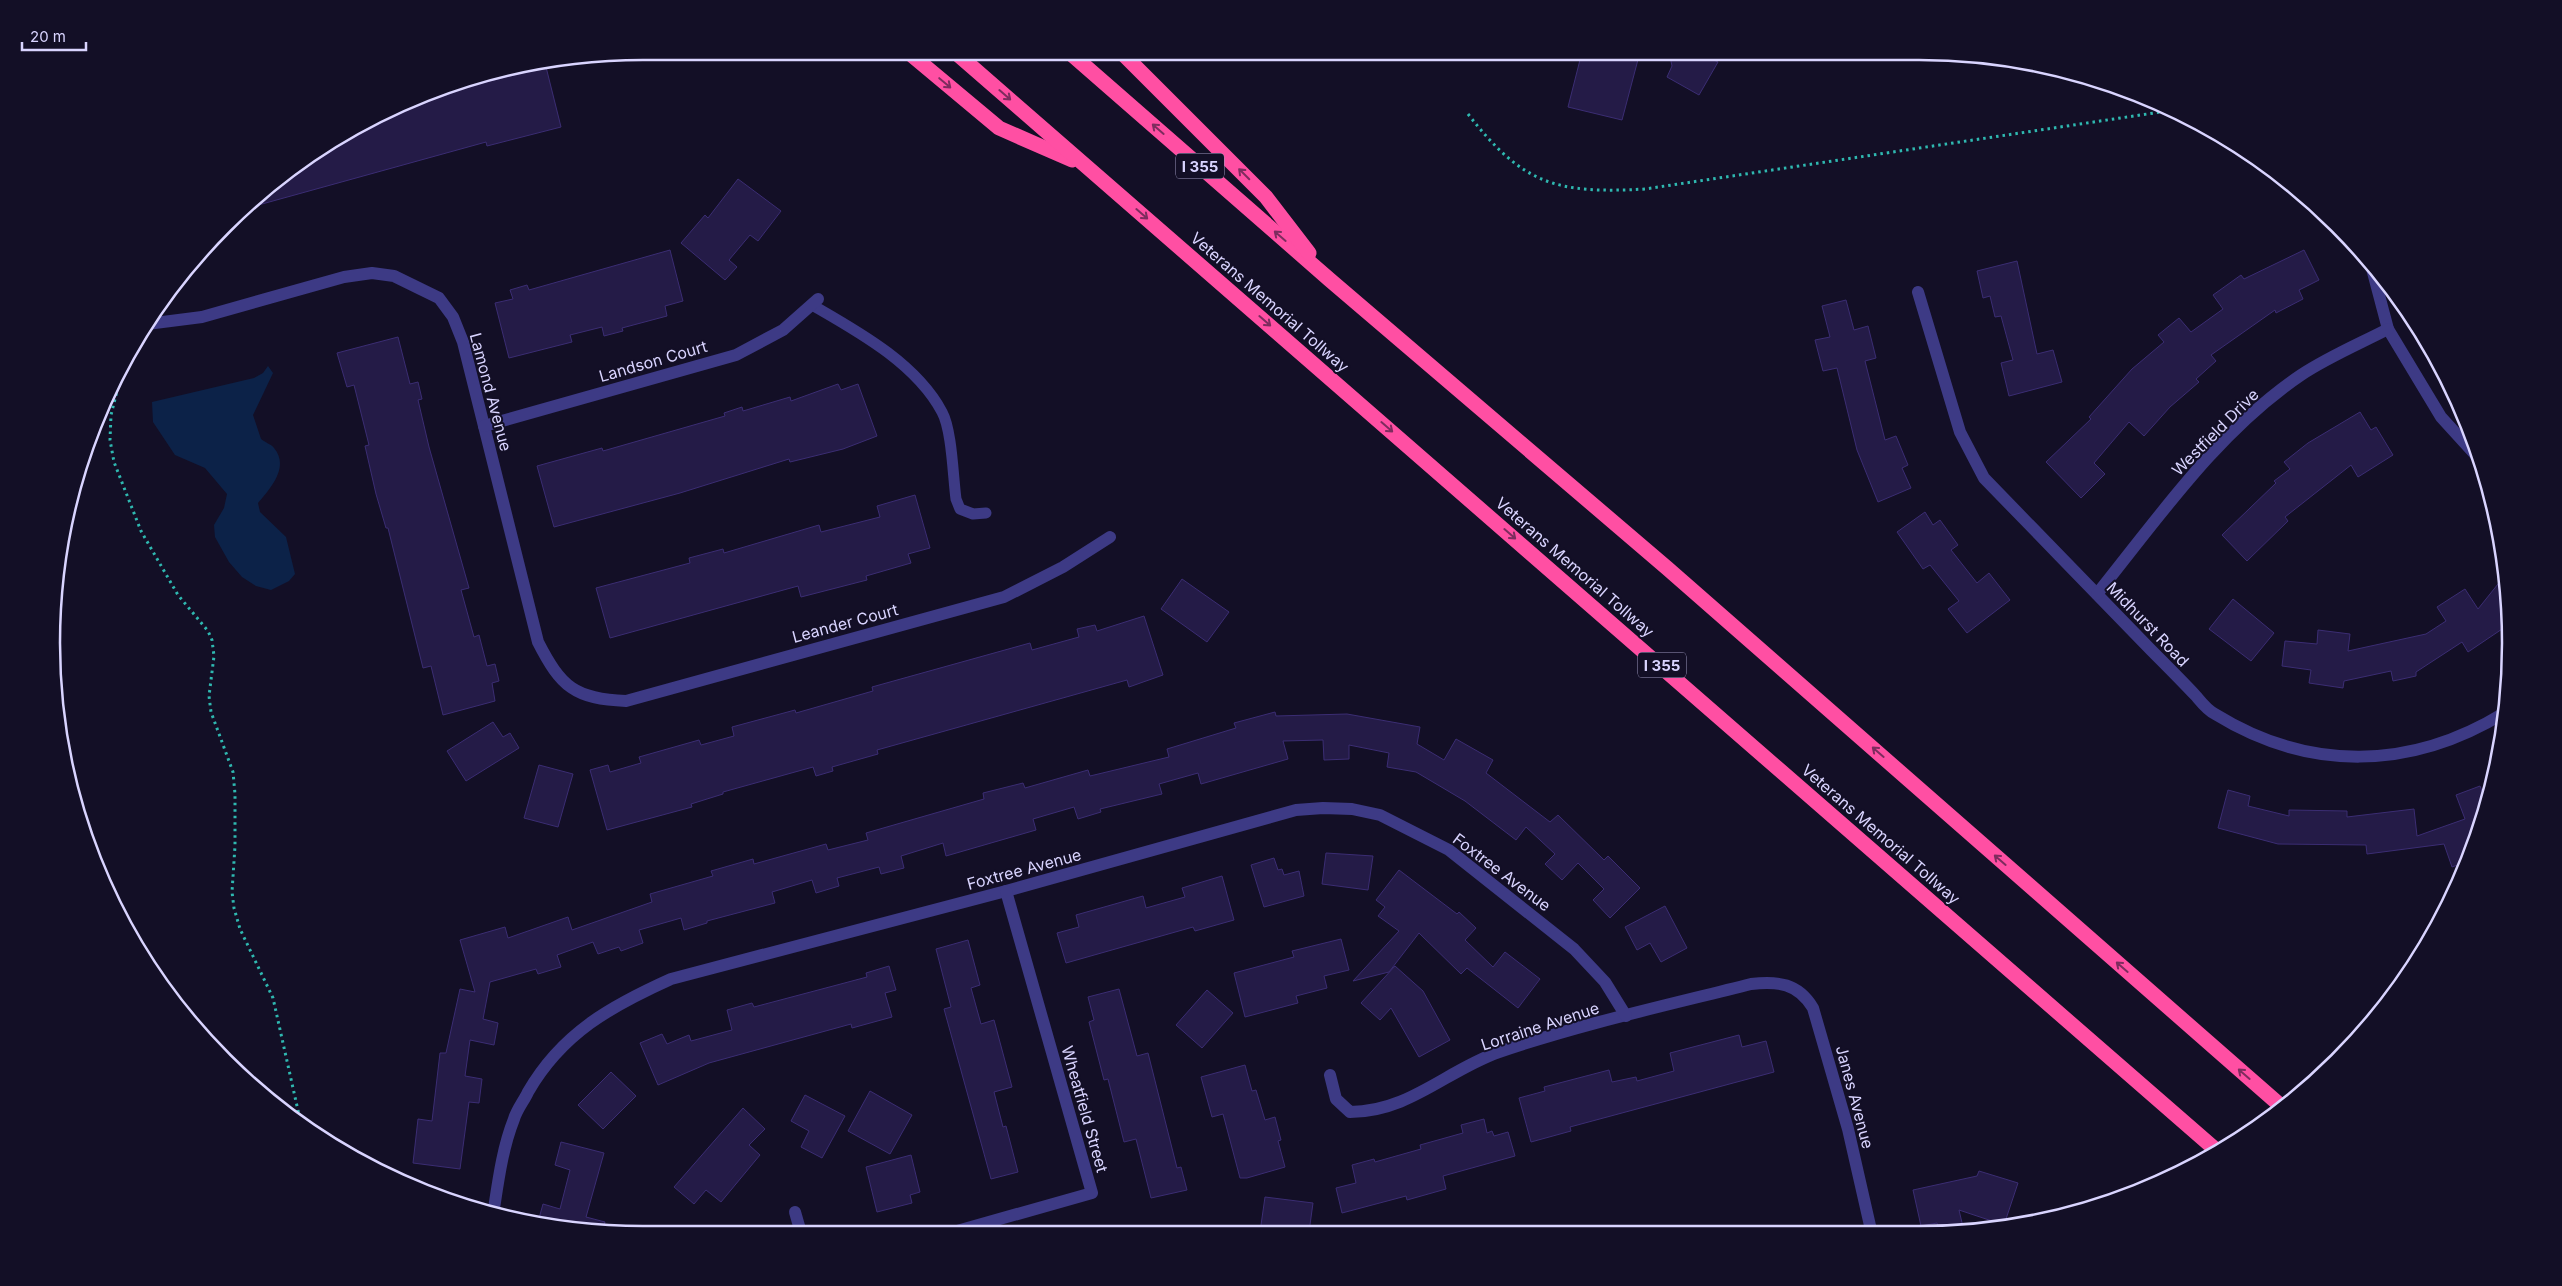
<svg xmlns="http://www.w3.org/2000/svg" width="2562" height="1286" viewBox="0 0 2562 1286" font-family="Inter,sans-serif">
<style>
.water{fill:#0c2248}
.building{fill:#241b47;stroke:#3b2d73}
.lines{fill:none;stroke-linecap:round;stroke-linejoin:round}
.path{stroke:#2fb8b0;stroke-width:3;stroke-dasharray:2.5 4;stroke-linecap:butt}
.service{stroke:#3d3a85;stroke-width:11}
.minor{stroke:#3d3a85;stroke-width:12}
.motorway{stroke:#ff4fa3;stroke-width:15}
.oneway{stroke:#7d2c5e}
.labels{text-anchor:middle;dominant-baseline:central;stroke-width:4;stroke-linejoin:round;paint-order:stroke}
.shield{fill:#130f26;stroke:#9e99be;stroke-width:1}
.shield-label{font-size:15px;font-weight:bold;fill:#d9d4ff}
.street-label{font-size:16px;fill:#d9d4ff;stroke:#130f26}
.rim{fill:none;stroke:#d9d4ff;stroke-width:2.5}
</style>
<rect width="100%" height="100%" fill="#130f26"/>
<path class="water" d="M268,366l5,7 -20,42 8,24c3,3 10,5 13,9 16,19 -4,41 -16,55l2,9 26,25 9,37 -6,7 -18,9 -15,-4 -14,-9 -13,-15 -14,-25 -1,-12 10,-17 3,-14 -22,-26 -30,-13 -22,-33 -1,-20 102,-24 9,-5z"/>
<g class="building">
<path d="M1582,52h58l-18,68 -54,-13z"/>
<path d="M1669,52h38l1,5 10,5 -19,33 -32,-18 5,-11z"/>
<path d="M546,67l15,60 -74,19 -1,-4 -242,67 39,-35 64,-44 73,-32z"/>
<path d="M738,179l43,32 -23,30 -8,-6 -21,25 8,7 -12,13 -44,-37 24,-28 3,3z"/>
<path d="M670,250l13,51 -18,5 2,10 -45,12 1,3 -19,5 -2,-9 -32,8 2,7 -63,16 -14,-55 18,-4 -3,-9 17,-5 2,5z"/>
<path d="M2304,250l15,30 -20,10 4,9 -27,14 -1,-3 -64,45 5,6 -20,18 3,3 -29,25 -26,29 -15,-14 -35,41 11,11 -24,24 -35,-36 45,-43 -2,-2 43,-48 32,-27 -6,-7 21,-17 12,14 32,-23 -10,-14 28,-20 3,4z"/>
<path d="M2017,261l20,93 16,-4 9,32 -53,14 -8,-33 12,-3 -12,-44 -6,1 -5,-21 -7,2 -6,-27z"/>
<path d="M1846,300l8,30 14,-4 8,32 -11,3 20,79 11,-4 12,29 -6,3 9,20 -33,14 -21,-52 -20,-82 -14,3 -8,-31 15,-3 -8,-31z"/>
<path d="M398,337l12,47 8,-2 4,17 -4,1 11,47 40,141 -8,2 13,47 5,-2 8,31 8,-2 4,17 -7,2 3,18 -52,14 -12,-49 -8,2 -35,-140h-2l-10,-34 -11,-48 4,-1 -15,-60 -7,2 -10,-34z"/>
<path d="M838,384l3,6 17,-6 19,52 -34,13 -53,13 -1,-3 -109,34 -126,34 -17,-61 65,-18 1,3 122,-35 -1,-3 18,-6 1,4 47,-14 1,4z"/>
<path d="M2360,412l11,18 5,-3 17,28 -35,22 -7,-12 -66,52 3,4 -41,40 -25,-26 54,-52 -2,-2 16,-12 -6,-7 24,-19z"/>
<path d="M915,495l15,53 -22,6 3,9 -45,13 1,4 -66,17 -3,-11 -188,52 -14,-50 94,-25 -1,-5 34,-9 1,4 95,-28 2,7 59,-15 -3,-11z"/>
<path d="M1925,512l8,13 7,-5 18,25 -7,5 26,33 12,-10 21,27 -43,33 -19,-24 11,-8 -29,-36 -7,4 -26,-37z"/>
<path d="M2506,574l2,51 -40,27 -6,-10 -46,30v4l-23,5 -2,-10 -47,10 -1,7 -34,-5 2,-13 -29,-4 3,-25 32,3 1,-14 32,4 -2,17 78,-17 20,-13 -9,-14 28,-18 13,20z"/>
<path d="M1182,579l47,33 -22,30 -46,-33z"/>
<path d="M2233,599l41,34 -23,28 -42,-32z"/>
<path d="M1144,616l19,59 -34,12 -2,-7 -250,70 1,4 -46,13 1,4 -17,5 -3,-9 -90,25v2l-32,10 1,3 -85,23 -17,-60 18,-5 2,7 31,-9 -2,-6 60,-17 2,5 33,-9 -2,-9 63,-17 1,3 77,-22 -1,-4 158,-44 2,7 47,-13 -2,-8 18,-4 2,6z"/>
<path d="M1275,712l1,4 71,-2 73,13 -3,17 27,16 12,-21 37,21 -7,13 64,49 8,-7 46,45 4,-4 32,32 -30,30 -17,-18 11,-11 -26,-26 -16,17 -17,-16 10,-10 -29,-27 -10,13 -51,-39 -49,-29 -29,-5 2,-14 -40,-8v14l-25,1 -1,-20 -40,1 5,18 -87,25 -3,-11 -39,11 3,10 -62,15 1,3 -23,7 -4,-12 -41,12 3,11 -90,26 -3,-13 -42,13 3,12 -23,6 -2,-7 -42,11 2,8 -23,7 -4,-13 -40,12 3,11 -68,18v2l-23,7 -3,-12 -42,12 4,13 -22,8 -2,-4 -21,7 -5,-12 -36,13 4,12 -23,7 -2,-5 -46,13 -7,37 15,4 -4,22 -24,-5 -5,36 17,3 -3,24 -10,-1 -9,67 -47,-6 5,-44 14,2 8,-68h6l14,-64 15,3 -15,-52 45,-13 3,11 60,-21 4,13 80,-28 -2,-8 63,-18 -2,-5 42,-12 1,5 72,-20 2,6 40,-10 -2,-7 118,-34 -1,-6 40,-10 2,5 63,-18 2,6 79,-19 -2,-8 69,-21 -2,-5z"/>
<path d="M493,722l10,15 7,-4 9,15 -53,33 -19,-30z"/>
<path d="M539,765l34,9 -15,53 -34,-9z"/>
<path d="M2480,786l2,5 10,-5 -1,10 -25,66 -14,5 -8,-23 -77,10 -1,-9 -88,-1 -60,-16 10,-38 22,6 -2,10 41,10v-6l58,1v6l67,-8 3,27 48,-17 -9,-24z"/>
<path d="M1326,853l47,3 -5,34 -46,-6z"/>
<path d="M1274,858l4,12 4,-1 2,6 15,-4 5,25 -40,11 -13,-42z"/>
<path d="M1399,870l58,44 2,-2 17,16 -11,12 28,27 12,-15 35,27 -22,29 -51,-40 -6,6 -42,-41 -30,39 -36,9 46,-50 -21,-15 7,-9 -9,-7z"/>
<path d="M1222,876l12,44 -39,11 -2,-4 -127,36 -9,-30 22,-6 -3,-12 67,-19 3,12 39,-11 -3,-9z"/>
<path d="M1665,906l22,42 -26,14 -11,-19 -13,7 -12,-23z"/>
<path d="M1341,939l8,31 -25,6 3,12 -31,8 2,7 -53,14 -11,-44 60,-16 -2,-6z"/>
<path d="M968,940l12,45 -9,3 10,36 13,-4 18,67 -18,5 9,35 3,-1 12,46 -27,7 -47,-170 7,-2 -15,-58z"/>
<path d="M889,966l7,24 -11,3 7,24 -40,11 -1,-4 -142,39 -51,22 -18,-42 22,-9 5,10 22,-9 2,6 41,-11 -5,-20 25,-7 2,4 83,-22 30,-8 -1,-4z"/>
<path d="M1395,966l28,25 27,49 -31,17 -28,-49 -11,12 -19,-17z"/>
<path d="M1119,989l18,67 11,-3 29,115 4,-1 6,23 -36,8 -15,-59 -12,3 -16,-63 -4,1 -15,-58 5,-2 -6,-23z"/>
<path d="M1207,990l26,23 -31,35 -26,-23z"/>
<path d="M1739,1035l3,12 24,-6 8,31 -204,55 1,4 -40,11 -12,-44 26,-7 -1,-4 65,-17 3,12 24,-5 1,4 37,-10 -4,-18z"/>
<path d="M1245,1065l7,26 4,-1 9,30 10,-3 6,23 -3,1 7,26 -38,11h-7l-17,-64 -11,3 -11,-40z"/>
<path d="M611,1072l25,24 -33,33 -25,-24z"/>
<path d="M870,1091l42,24 -22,39 -42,-23z"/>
<path d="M805,1095l40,21 -23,42 -21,-11 8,-16 -18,-10z"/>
<path d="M743,1108l22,21 -16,16 11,10 -39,47 -15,-12 -12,14 -20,-17z"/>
<path d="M1484,1119l3,14 5,-2 2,5 14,-4 7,24 -72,20 3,13 -39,11 -1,-4 -64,17 -6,-25 20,-5 -4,-18 22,-6 1,3 46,-13 -1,-4 43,-12 -2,-8z"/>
<path d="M561,1142l43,11 -18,64 19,5 -3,11 -64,-11 5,-18 17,5 10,-39 -15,-5z"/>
<path d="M911,1155l9,37 -10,3 2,8 -35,9 -11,-45z"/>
<path d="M1979,1171l39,12 -14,42 -45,-15 4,17 -24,3 -2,-7 -16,3 -8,-36 64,-14z"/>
<path d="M1265,1197l48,6 -4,29h-49z"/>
</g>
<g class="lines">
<g class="path">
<path d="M1468,114c55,71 89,80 177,75l529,-79"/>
<path d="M118,374l1,9 -8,32 -1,25 4,22 27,69 37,64 30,36 4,9 2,16 -5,40 2,16 22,60 2,22v52l-3,46 2,16 6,21 33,69 28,126"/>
</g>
<path class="service" d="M812,305c45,26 104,58 130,107 10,18 11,65 14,87l4,10 13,5 13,-1"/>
<g class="minor">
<path d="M2370,261l18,68 53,88 41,45"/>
<path d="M1918,292l42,140 24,46c56,57 111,115 167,172 15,15 30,30 45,46 5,6 11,14 19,18 94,58 196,56 289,-1"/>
<path d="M147,324l55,-7 142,-40 28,-4 22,3 45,22 14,19 10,25 75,300c23,45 37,57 88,59l378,-104 59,-30 47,-30"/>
<path d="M484,426l252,-71 47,-25 35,-31"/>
<path d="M2097,594c62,-77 121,-163 204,-219 27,-18 58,-31 87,-46"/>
<path d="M1330,1075l6,24 14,13c59,0 97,-42 149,-60 82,-28 169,-47 252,-68 27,-3 47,-1 62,24l35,121 23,101"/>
<path d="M795,1212l6,21"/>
<path d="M493,1215c5,-32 9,-66 21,-96 3,-10 10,-18 14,-27 34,-59 83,-86 143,-113l335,-88 290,-81 27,-2 29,1 28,6 69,35 125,99 31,33 21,34"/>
<path d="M950,1233l142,-40 -86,-302"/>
</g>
<g class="motorway">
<path d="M908,52l91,76 73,32"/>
<path d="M955,52l1261,1098"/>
<path d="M1069,52l261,228 337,288 614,538"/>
<path d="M1121,52l145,145 43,56"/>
</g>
</g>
<defs><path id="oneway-shaft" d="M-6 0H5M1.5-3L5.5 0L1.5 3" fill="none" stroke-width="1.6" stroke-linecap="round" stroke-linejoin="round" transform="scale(1.25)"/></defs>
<g class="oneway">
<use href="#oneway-shaft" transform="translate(945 83) rotate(40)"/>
<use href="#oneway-shaft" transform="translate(1005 95) rotate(41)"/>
<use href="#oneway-shaft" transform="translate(1158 129) rotate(-139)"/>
<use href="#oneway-shaft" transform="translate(1244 174) rotate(-135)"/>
<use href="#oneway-shaft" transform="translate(1142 214) rotate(41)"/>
<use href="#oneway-shaft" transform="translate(1280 236) rotate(-139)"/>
<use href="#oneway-shaft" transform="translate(1265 321) rotate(41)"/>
<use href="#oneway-shaft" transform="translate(1387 427) rotate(41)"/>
<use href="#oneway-shaft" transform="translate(1510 534) rotate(41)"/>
<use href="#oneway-shaft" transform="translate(1878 752) rotate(-139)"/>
<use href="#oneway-shaft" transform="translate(2000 860) rotate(-139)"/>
<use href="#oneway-shaft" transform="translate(2122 967) rotate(-139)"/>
<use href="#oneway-shaft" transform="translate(2244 1074) rotate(-139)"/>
</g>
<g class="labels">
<g class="shield">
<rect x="1176" y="153.5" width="48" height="25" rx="4"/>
<rect x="1638" y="652.5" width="48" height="25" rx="4"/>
</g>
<g class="shield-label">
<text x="1200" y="166">I 355</text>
<text x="1662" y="665">I 355</text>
</g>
<g class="street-label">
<text transform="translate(1270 302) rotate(41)">Veterans Memorial Tollway</text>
<text transform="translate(653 361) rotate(-16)">Landson Court</text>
<text transform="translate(491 392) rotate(75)">Lamond Avenue</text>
<text transform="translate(2215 432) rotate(-45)">Westfield Drive</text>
<text transform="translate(1575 567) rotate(41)">Veterans Memorial Tollway</text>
<text transform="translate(845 623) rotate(-15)">Leander Court</text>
<text transform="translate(2148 624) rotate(46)">Midhurst Road</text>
<text transform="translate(1881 834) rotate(41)">Veterans Memorial Tollway</text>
<text transform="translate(1024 869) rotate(-15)">Foxtree Avenue</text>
<text transform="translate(1502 872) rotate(37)">Foxtree Avenue</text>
<text transform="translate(1540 1026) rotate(-18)">Lorraine Avenue</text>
<text transform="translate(1855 1097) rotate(75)">Janes Avenue</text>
<text transform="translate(1085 1109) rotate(74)">Wheatfield Street</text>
</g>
</g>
<path d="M0 0H2562V1286H0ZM643 60H1919A583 583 0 0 1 2502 643V643A583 583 0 0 1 1919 1226H643A583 583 0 0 1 60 643V643A583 583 0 0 1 643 60Z" fill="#130f26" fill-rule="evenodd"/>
<path class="rim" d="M643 60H1919A583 583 0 0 1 2502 643V643A583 583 0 0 1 1919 1226H643A583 583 0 0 1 60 643V643A583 583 0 0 1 643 60Z"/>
<path d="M22 42v8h64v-8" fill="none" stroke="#d9d4ff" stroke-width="2.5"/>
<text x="30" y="42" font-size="15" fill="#d9d4ff" stroke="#130f26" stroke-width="4" paint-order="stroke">20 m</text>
</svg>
